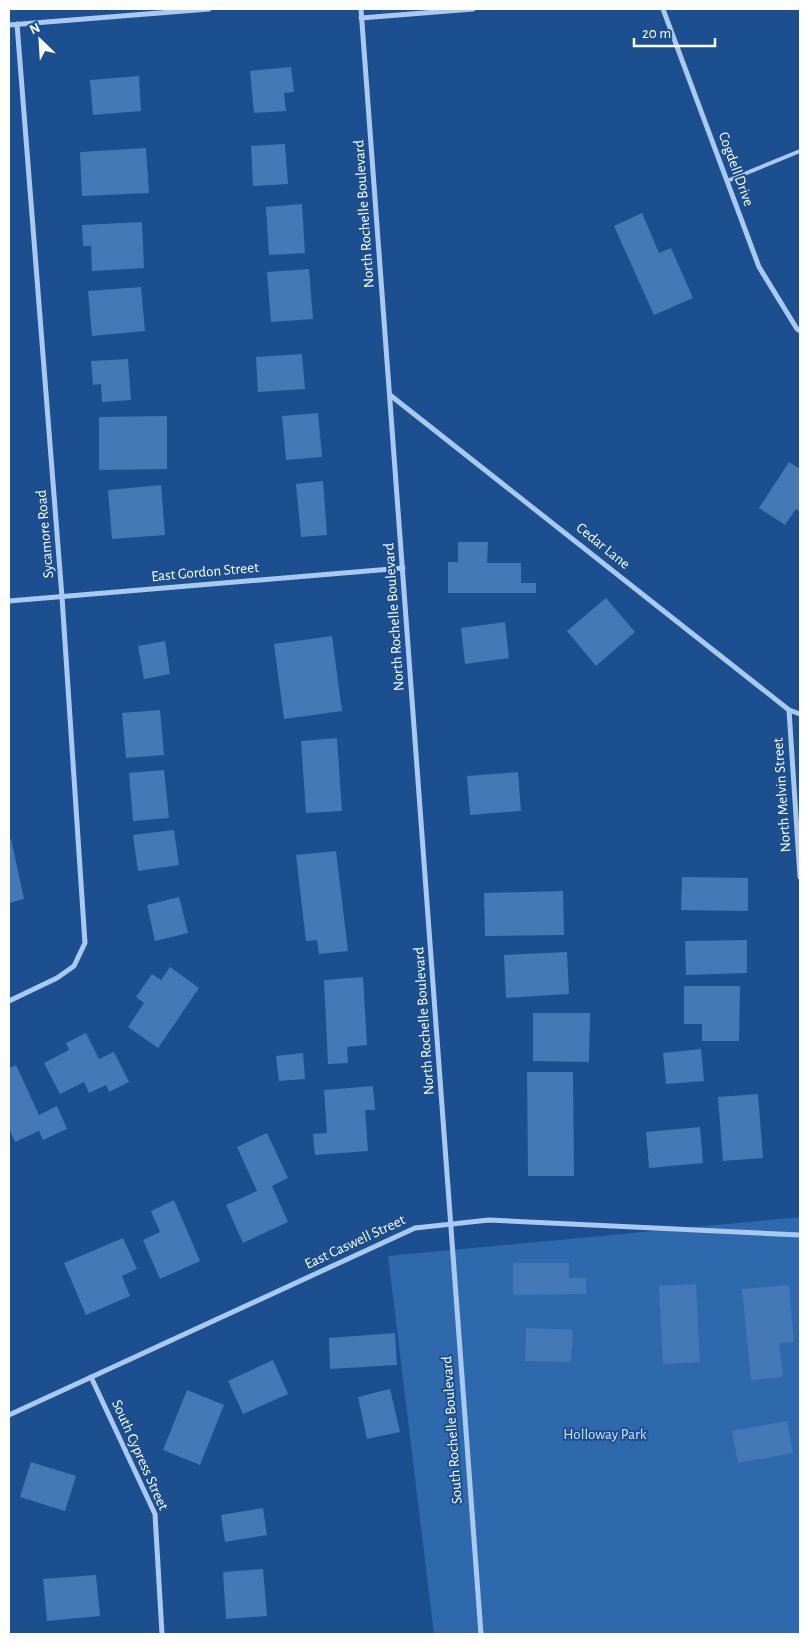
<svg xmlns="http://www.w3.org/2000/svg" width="809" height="1643" viewBox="0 0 809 1643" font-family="'Alegreya Sans',sans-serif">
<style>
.green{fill:#2e69ad}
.building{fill:#4478b7}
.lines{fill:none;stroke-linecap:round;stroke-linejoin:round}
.service{stroke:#a9c9ee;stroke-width:4}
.minor{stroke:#a9c9ee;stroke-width:5}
.labels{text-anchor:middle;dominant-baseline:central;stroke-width:4;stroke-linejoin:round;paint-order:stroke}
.street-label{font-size:15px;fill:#fff;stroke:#1b4f8f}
.park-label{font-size:15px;fill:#cfe3fa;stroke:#1b4f8f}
</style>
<rect width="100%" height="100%" fill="#1b4f8f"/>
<path class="green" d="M800,1217v417h-366l-46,-378z"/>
<g class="building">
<path d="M291,67l3,25 -10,1 2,18 -32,2 -4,-42z"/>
<path d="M139,76l2,35 -48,4 -3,-35z"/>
<path d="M285,144l3,40 -35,2 -2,-40z"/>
<path d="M146,148l3,45 -67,3 -2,-44z"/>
<path d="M302,204l3,49 -36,2 -3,-48z"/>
<path d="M642,213l17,40 12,-5 22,50 -39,17 -40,-89z"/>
<path d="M142,222l2,46 -52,3 -1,-25h-8l-1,-21z"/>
<path d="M309,269l4,50 -42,3 -4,-50z"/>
<path d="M141,287l4,44 -53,5 -4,-45z"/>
<path d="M302,354l3,35 -47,3 -2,-35z"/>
<path d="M128,359l3,41 -29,2 -1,-18 -8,1 -2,-24z"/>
<path d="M318,413l4,44 -36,3 -4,-44z"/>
<path d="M167,416v53l-68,1v-53z"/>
<path d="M789,462l11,7v43l-4,-3 -11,16 -26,-17z"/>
<path d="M323,481l4,54 -26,2 -5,-53z"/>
<path d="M161,485l4,50 -53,4 -4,-49z"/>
<path d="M458,542h30l-1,21h34v20h15v10h-88v-31h10z"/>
<path d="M606,598l29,34 -39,34 -29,-35z"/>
<path d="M505,622l4,36 -44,6 -4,-36z"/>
<path d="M332,636l10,75 -58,8 -10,-75z"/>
<path d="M165,641l5,33 -26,5 -6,-33z"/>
<path d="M160,710l4,45 -38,3 -4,-45z"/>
<path d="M337,738l5,73 -36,2 -5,-72z"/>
<path d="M164,770l5,48 -36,3 -4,-48z"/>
<path d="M518,772l3,39 -51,4 -3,-39z"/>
<path d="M174,830l5,35 -41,6 -5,-36z"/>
<path d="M9,839h2l13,60 -15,4z"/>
<path d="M336,851l12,100 -29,3 -2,-14 -11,1 -10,-86z"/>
<path d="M682,877l66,1v33l-67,-1z"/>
<path d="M563,891l1,44 -79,1 -1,-43z"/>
<path d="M179,897l9,36 -33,8 -8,-36z"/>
<path d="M747,940v33l-61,2 -1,-34z"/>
<path d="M567,952l2,42 -63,4 -2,-43z"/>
<path d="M170,967l29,21 -41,60 -30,-21 16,-24 -8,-6 16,-23 9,6z"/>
<path d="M363,977l4,68 -20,2 1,16 -20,1 -4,-84z"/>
<path d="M684,986h56l-1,55h-37v-17h-18z"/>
<path d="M533,1013h57l-1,49 -56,-1z"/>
<path d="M86,1033l13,26 15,-7 15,30 -20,10 -3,-7 -17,8 -5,-11 -24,12 -16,-31 25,-13 -3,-7z"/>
<path d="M701,1049l3,32 -38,3 -3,-31z"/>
<path d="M303,1053l2,26 -26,2 -3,-25z"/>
<path d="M16,1065l23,50 18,-9 10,23 -24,11 -4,-9 -24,11 -6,-14v-60z"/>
<path d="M527,1072h46l1,104h-46z"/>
<path d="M373,1086l2,24h-10l3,41 -53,4 -2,-21 14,-1 -3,-43z"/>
<path d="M758,1094l5,64 -40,3 -5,-64z"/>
<path d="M700,1127l3,36 -54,5 -3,-36z"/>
<path d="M267,1133l21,45 -16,8 16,36 -45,21 -17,-38 31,-14 -20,-44z"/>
<path d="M174,1200l26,61 -40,18 -17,-39 17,-8 -9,-21z"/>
<path d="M123,1238l14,31 -15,7 8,20 -44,19 -22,-52z"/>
<path d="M513,1263h56v15h17v16l-73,1z"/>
<path d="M696,1284l4,78 -37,2 -4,-78z"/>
<path d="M789,1285l5,57 -15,1 4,34 -32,3 -9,-91z"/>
<path d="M526,1328l47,2 -2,32 -46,-1z"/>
<path d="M395,1333l2,32 -67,4 -1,-31z"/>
<path d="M273,1360l15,34 -45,20 -15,-33z"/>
<path d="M390,1389l10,43 -33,7 -9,-42z"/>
<path d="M187,1390l37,15 -24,60 -37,-15z"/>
<path d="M787,1421l6,32 -55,10 -6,-32z"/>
<path d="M31,1462l45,14 -11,35 -45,-14z"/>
<path d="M263,1508l4,27 -42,7 -4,-27z"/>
<path d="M263,1569l4,47 -41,3 -3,-47z"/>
<path d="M96,1575l4,41 -53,5 -4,-42z"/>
</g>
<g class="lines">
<path class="service" d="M727,181l73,-30"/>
<g class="minor">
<path d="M361,9l120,1625"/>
<path d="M663,9l96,258 38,62 3,2"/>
<path d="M361,18l112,-9"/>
<path d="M9,25l200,-16"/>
<path d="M390,395l399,315 11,4"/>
<path d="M9,601l394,-33"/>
<path d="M789,710l11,167"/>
<path d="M9,1001l48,-23 17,-12 11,-23 -23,-346 -45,-573"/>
<path d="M91,1377l64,137 7,120"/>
<path d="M9,1415l406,-187 74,-8 311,15"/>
</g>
</g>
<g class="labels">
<g class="street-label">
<text transform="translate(736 169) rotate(70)">Cogdell Drive</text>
<text transform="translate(364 214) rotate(-94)">North Rochelle Boulevard</text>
<text transform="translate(45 534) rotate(-95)">Sycamore Road</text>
<text transform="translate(603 546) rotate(39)">Cedar Lane</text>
<text transform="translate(205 572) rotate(-5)">East Gordon Street</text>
<text transform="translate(394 617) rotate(-94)">North Rochelle Boulevard</text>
<text transform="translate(782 795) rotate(-94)">North Melvin Street</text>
<text transform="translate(424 1021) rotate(-94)">North Rochelle Boulevard</text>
<text transform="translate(355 1242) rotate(-25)">East Caswell Street</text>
<text transform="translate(452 1430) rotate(-94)">South Rochelle Boulevard</text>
<text transform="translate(140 1455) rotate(66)">South Cypress Street</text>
</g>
<g class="park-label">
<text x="605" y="1434">Holloway Park</text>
</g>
</g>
<rect width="809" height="1643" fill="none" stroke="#ffffff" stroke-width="20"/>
<g transform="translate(40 40) rotate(335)" stroke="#1b4f8f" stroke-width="4" paint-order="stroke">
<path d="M0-4L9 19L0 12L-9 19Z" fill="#ffffff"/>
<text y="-8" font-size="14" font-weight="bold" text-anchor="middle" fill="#ffffff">N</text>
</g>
<path d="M634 38v8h81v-8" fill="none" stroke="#ffffff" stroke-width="2.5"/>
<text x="642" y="38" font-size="15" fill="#ffffff" stroke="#1b4f8f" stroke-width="4" paint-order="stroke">20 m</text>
</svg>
